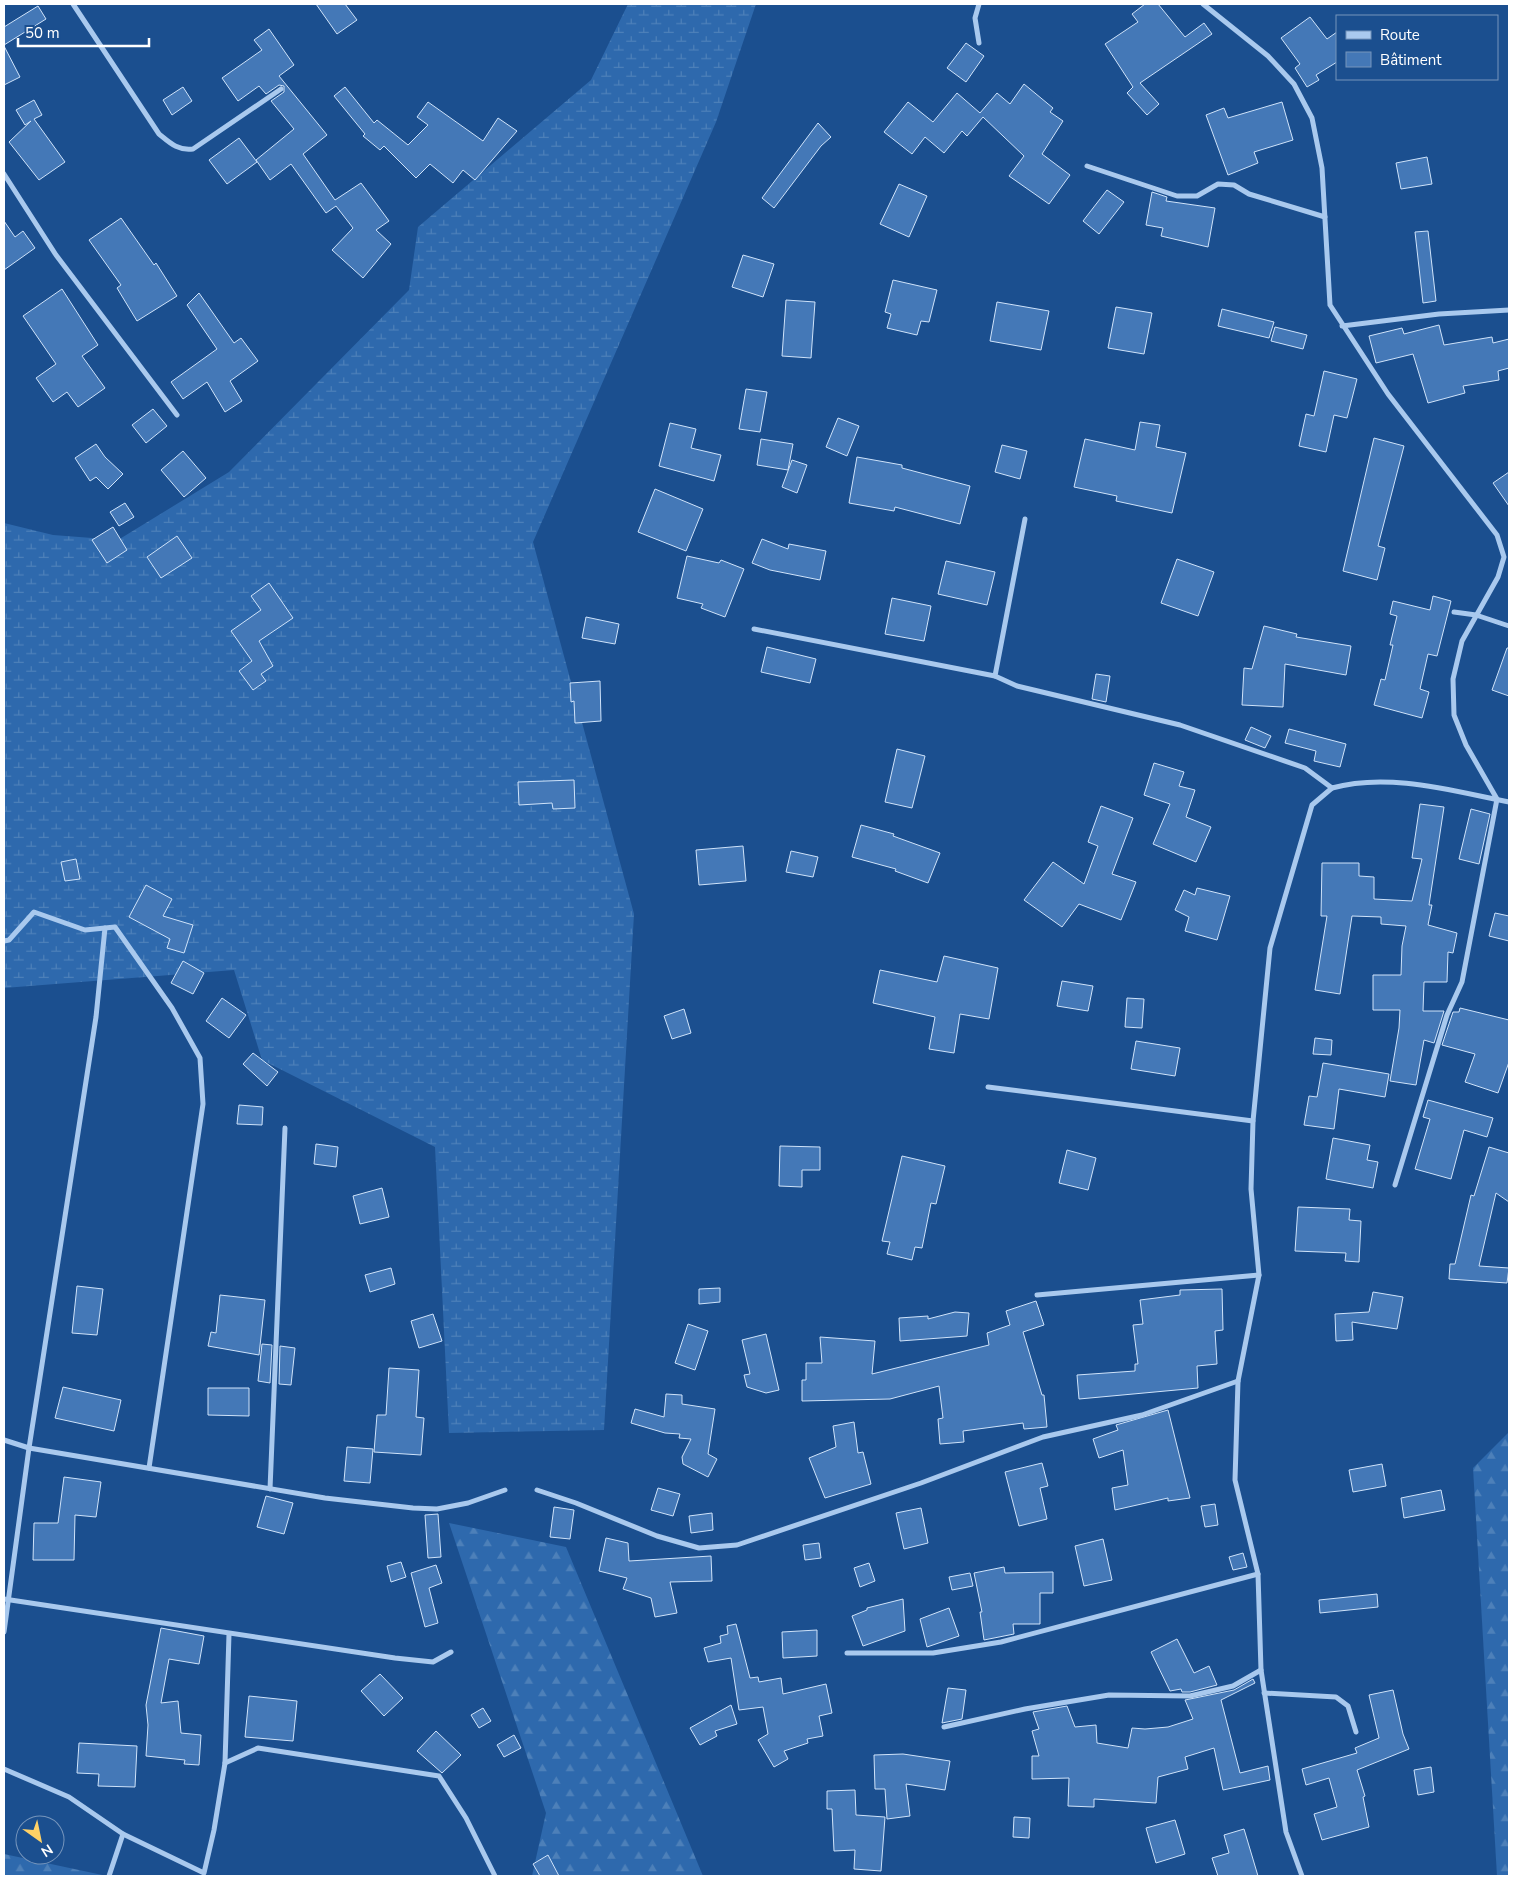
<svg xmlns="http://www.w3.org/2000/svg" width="1513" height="1880" viewBox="0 0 1513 1880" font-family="'Nunito Sans',sans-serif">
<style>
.forest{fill:url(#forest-firs)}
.wetland{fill:url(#wetland-marsh)}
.building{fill:#4478b7;stroke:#cfe3fa}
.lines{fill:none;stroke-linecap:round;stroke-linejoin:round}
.street{stroke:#a9c9ee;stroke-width:5}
</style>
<defs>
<pattern id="forest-firs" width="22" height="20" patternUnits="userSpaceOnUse" patternTransform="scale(1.25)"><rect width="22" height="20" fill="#2e69ad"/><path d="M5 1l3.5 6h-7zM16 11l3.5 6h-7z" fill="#4d80b9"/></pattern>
<pattern id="wetland-marsh" width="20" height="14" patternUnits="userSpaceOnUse" patternTransform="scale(1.25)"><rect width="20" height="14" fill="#2e69ad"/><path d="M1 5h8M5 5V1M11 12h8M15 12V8" fill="none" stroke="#4d80b9"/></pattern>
</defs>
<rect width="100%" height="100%" fill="#1b4f8f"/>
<g class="forest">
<path d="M1509,1432v444h-12l-24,-408z"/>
<path d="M449,1523l117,24 137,329h-171l14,-63z"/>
<path d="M4,1854l103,22h-103z"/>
</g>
<path class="wetland" d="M628,4h128l-40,118 -183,420 101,372 -30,516 -155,3 -14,-286 -173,-87 -28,-90 -230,18v-465l49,12 65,5 111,-68 180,-182 9,-63 173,-147z"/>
<g class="building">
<path d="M316,4h29l12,16 -20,14z"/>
<path d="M1145,4h13l27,33 19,-14 8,11 -72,49 19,21 -12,11 -20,-22 6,-6 -28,-43 33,-22 -6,-8z"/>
<path d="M38,6l8,13 -42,26v-18z"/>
<path d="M1310,17l17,22 10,-7v30l-21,13 3,5 -12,7 -12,-19 5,-4 -19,-26z"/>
<path d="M269,29l25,36 -15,11 48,59 -24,19 32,46 26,-17 28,38 -13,9 15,14 -28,34 -31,-28 21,-22 -17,-22 -10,7 -35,-49 -21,16 -14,-20 38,-31 -23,-28 13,-9v-6l-5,-1 -13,9 -7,-8 -21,15 -16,-23 40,-28 -8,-10z"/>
<path d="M966,43l18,13 -18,26 -19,-14z"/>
<path d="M4,46l16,31 -16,8z"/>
<path d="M1024,84l29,24 -3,4 13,9 -21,33 28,21 -21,29 -40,-28 15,-20 -41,-39 -16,19 -5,-5 -18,22 -19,-16 -13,17 -28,-22 24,-30 25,20 24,-29 23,20 17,-20 13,11z"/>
<path d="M183,87l9,14 -20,14 -9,-15z"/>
<path d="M345,87l29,36 3,-3 31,25 20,-20 -11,-8 11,-15 55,39 15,-23 19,13 -42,49 -12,-10 -10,13 -23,-19 -14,14 -32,-32 -4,4 -17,-14 2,-2 -31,-38z"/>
<path d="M34,100l8,15 -8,4 31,43 -26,18 -30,-38 22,-21 -6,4 -9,-15z"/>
<path d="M1282,102l11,38 -39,12 4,11 -30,12 -22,-60 18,-7 4,10z"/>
<path d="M818,123l13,14 -10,9 -47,62 -12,-10z"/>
<path d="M239,138l18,24 -30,22 -18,-24z"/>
<path d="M1427,157l5,27 -31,5 -5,-26z"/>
<path d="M899,184l28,12 -18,41 -29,-13z"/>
<path d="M1107,190l17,12 -25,32 -16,-13z"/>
<path d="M1152,192l15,5 -1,4 49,7 -7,39 -47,-11 2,-8 -17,-3z"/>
<path d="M121,218l33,47 2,-2 21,33 -40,25 -20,-33 4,-3 -32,-45z"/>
<path d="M4,221l11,16 8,-6 12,17 -31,22z"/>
<path d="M1428,231l8,70 -13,2 -8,-71z"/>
<path d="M743,255l31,9 -11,33 -31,-10z"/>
<path d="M893,280l44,10 -8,32 -8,-1 -4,14 -30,-7 4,-14 -6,-2z"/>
<path d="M62,289l36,56 -16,11 23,32 -27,19 -11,-15 -14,10 -17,-24 20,-14 -33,-48z"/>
<path d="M199,293l35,50 7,-5 17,23 -28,20 12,20 -17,11 -18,-30 -24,17 -12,-17 46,-33 -30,-44z"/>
<path d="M786,300l29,2 -4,56 -29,-2z"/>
<path d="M997,302l52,9 -8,39 -51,-9z"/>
<path d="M1116,307l36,6 -8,41 -36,-6z"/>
<path d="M1222,309l52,13 -5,16 -51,-12z"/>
<path d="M1439,325l5,20 48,-8 1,6 16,-4v29l-11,3 1,9 -36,6 2,7 -37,10 -15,-49 -37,9 -7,-27 33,-8 2,6z"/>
<path d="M1275,327l32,8 -4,14 -32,-8z"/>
<path d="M1324,371l33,8 -10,39 -13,-3 -8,37 -27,-6 7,-32 8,2z"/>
<path d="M746,389l21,3 -7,40 -21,-3z"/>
<path d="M153,409l14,17 -21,17 -14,-18z"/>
<path d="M838,418l21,8 -12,30 -21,-9z"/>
<path d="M1140,422l20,3 -4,22 30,6 -14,60 -56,-12 1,-5 -43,-9 11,-48 50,11z"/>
<path d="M670,423l26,6 -5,19 30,7 -7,26 -55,-15z"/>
<path d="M1374,438l30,8 -26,100 7,2 -8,32 -34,-9z"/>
<path d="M761,439l32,5 -5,26 -31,-5z"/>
<path d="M96,444l9,13 18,17 -15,15 -12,-12 -6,4 -15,-23z"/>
<path d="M1002,445l25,6 -7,28 -25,-7z"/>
<path d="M183,451l23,27 -22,19 -23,-27z"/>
<path d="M857,457l45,8v3l68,18 -10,38 -65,-17 -1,4 -45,-8z"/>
<path d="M792,460l15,5 -10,28 -15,-6z"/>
<path d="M1509,472v34l-16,-23z"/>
<path d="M655,489l48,20 -17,42 -48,-19z"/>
<path d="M125,503l9,14 -15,9 -9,-14z"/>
<path d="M113,527l14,23 -20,13 -15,-23z"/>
<path d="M177,536l15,22 -31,20 -14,-21z"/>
<path d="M762,539l26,10 1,-5 37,7 -6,29 -50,-10 -18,-7z"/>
<path d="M687,556l32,7 2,-3 23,9 -19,48 -24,-9 2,-4 -26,-6z"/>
<path d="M1177,559l37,13 -16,44 -37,-13z"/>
<path d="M946,561l49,11 -8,33 -49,-11z"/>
<path d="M269,583l24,35 -34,23 14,25 -12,8 5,7 -13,9 -14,-19 13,-10 -21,-30 30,-21 -10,-14z"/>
<path d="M1433,596l18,5 -14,55 -9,-2 -8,35 9,3 -7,26 -48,-13 7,-26 4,1 8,-35h-3l7,-29 -7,-2 3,-13 37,9z"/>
<path d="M892,598l39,8 -7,35 -39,-7z"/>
<path d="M586,617l33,7 -4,20 -33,-6z"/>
<path d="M1264,626l33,8 -1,3 55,9 -5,29 -61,-11 -2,43 -41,-2 2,-37 8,1z"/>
<path d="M767,647l49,12 -6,24 -49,-11z"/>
<path d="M1507,648h2v48l-17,-6z"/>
<path d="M1096,674l14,2 -4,26 -14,-3z"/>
<path d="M600,681l1,40 -26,2 -1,-22 -3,1 -1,-19z"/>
<path d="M1251,727l20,9 -6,12 -20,-8z"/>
<path d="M1289,729l57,15 -6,23 -26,-6 2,-10 -31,-8z"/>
<path d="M897,749l28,7 -13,52 -27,-6z"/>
<path d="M1154,763l30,9 -5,14 16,4 -9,27 25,10 -15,35 -43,-18 17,-40 -26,-9z"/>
<path d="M574,780l1,28 -22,1 -1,-6 -33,2 -1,-23z"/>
<path d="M1420,804l24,3 -15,98h3l-4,20 29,8 -4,20 -5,-1 -1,30h-23l-1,29h21l-10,32 -10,-3 -8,45 -26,-4 9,-53 1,-18h-27v-35h28l1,-29 4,-20 -25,-2v-7l-29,-1 -12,78 -25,-4 12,-74h-6l1,-53h37v13l15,1v22l38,2 10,-42 -10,-1z"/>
<path d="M1101,806l32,12 -21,56 24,8 -15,38 -42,-16 -17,23 -38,-27 29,-38 31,22 14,-38 -10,-4z"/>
<path d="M1471,809l19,5 -11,50 -20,-5z"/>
<path d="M861,825l33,9 -1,2 47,17 -12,30 -33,-12 1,-2 -44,-12z"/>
<path d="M743,846l3,35 -47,4 -3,-35z"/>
<path d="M791,851l27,6 -5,20 -27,-5z"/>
<path d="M76,859l4,20 -15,2 -4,-19z"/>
<path d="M146,885l26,14 -9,17 30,9 -9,28 -17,-5 3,-9 -41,-22z"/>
<path d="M1197,888l33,8 -13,44 -32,-9 4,-14 -14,-7 9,-20 11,5z"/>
<path d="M1495,913l14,3v25l-20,-5z"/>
<path d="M944,956l54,12 -9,51 -29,-5 -6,39 -25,-4 6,-32 -62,-14 7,-33 57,12z"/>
<path d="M183,961l21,12 -11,21 -22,-11z"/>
<path d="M1062,981l31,5 -5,25 -31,-5z"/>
<path d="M222,998l24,17 -17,23 -23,-17z"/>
<path d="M1127,998l17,1 -2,29 -17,-1z"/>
<path d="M1460,1008l49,12v42l-11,31 -33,-11 10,-28 -33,-9 11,-33h6z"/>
<path d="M684,1009l7,24 -19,6 -8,-23z"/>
<path d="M1315,1038l17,2 -1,15 -18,-1z"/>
<path d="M1136,1041l44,7 -5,28 -44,-7z"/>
<path d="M253,1053l25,19 -11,14 -24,-22z"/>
<path d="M1323,1063l66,11 -4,23 -46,-8 -5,40 -30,-4 5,-29 8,1z"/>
<path d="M1428,1100l65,18 -6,19 -23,-7 -13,49 -36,-10 15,-50 -7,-2z"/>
<path d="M239,1105l24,2 -1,18 -25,-1z"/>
<path d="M1333,1138l37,7 -3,15 11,2 -5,26 -47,-9z"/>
<path d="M316,1144l22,3 -2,20 -22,-3z"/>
<path d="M780,1146l40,1v23h-18v17l-23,-1z"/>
<path d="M1489,1147l20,6v49l-13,-9 -17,73 30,2 -2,15 -58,-4 1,-15h5l16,-69 3,1z"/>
<path d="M1067,1150l29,8 -8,32 -29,-7z"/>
<path d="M902,1156l43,10 -9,38 -5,-1 -9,45 -7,-1 -3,13 -25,-6 3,-12 -8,-1z"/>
<path d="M382,1188l7,29 -29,7 -7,-28z"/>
<path d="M1298,1207l52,2 -1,11 12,1 -2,41 -14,-1 1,-8 -51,-2z"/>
<path d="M391,1268l4,16 -25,8 -5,-17z"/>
<path d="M77,1286l26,3 -6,46 -25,-2z"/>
<path d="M720,1288v14l-21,2v-15z"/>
<path d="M1222,1289l1,41 -8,1 2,33 -20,2 1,22 -119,11 -2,-24 58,-4v-7h3l-5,-39 10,-1 -3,-24 40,-5v-5z"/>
<path d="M1373,1292l30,5 -6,32 -45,-7 1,18 -17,1 -1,-27 34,-2z"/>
<path d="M220,1295l45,5 -6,55 -51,-9 3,-14 5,1z"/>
<path d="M1036,1301l8,24 -21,7 19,63h2l3,32 -23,2 -1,-6 -60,8 1,11 -24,2 -2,-25 5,-1 -4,-32 -49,13 -88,2v-21h4v-17h16l-2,-26 55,4 -3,33 117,-29 -2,-12 23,-8 -4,-14z"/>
<path d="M955,1312l14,1 -2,23 -67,5 -1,-23 29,-2v3z"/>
<path d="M433,1314l9,27 -23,7 -8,-27z"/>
<path d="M688,1324l20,7 -13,39 -20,-7z"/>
<path d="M766,1334l13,56 -13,3 -19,-6 -3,-12 6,-1 -8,-34z"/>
<path d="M262,1344l10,1 -2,38 -12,-2z"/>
<path d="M280,1346l15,2 -4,37 -12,-1z"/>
<path d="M389,1368l30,2 -3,47 8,1 -3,37 -47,-3 3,-37h9z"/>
<path d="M63,1387l58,13 -7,31 -59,-13z"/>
<path d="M208,1388h41v28l-41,-1z"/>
<path d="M666,1394l16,1v9l33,5 -7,45 9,5 -9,18 -25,-13 -1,-7 9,-18 -12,-1 1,-4 -15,-1 -34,-10 4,-14 29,8z"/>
<path d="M1168,1410l22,88 -22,3v-3l-53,12 -3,-22 16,-3 -5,-35 -24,8 -6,-19 25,-9 -2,-5z"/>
<path d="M854,1422l4,31 5,-1 8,32 -46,14 -16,-40 27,-11 -3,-21z"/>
<path d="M347,1447l26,2 -3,34 -26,-2z"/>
<path d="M1042,1463l6,23 -8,2 7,31 -28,7 -14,-54z"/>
<path d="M1382,1464l4,22 -33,6 -4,-22z"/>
<path d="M64,1477l37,5 -5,35 -21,-2 -1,45h-41l1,-37h24z"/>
<path d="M658,1488l22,6 -7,22 -22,-6z"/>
<path d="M1441,1490l4,20 -41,8 -3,-20z"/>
<path d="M266,1496l27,7 -9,31 -27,-7z"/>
<path d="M1215,1504l3,21 -13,2 -4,-21z"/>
<path d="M554,1507l20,3 -4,29 -20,-2z"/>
<path d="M921,1508l7,35 -24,6 -8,-36z"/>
<path d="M712,1513l1,17 -22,3 -2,-17z"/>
<path d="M438,1514l3,43 -13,1 -3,-43z"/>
<path d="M606,1538l22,5 1,18 82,-5 1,25 -42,1 7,31 -22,4 -4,-19 -28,-9 4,-11 -28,-7z"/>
<path d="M1103,1539l9,41 -28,6 -9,-40z"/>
<path d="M819,1543l2,15 -16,2 -2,-15z"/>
<path d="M1243,1553l4,14 -14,3 -4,-13z"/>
<path d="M401,1562l5,15 -15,5 -4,-16z"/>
<path d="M869,1563l6,18 -15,6 -6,-19z"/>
<path d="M436,1565l6,18 -13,5 9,35 -13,4 -14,-54z"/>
<path d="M1004,1567l1,6 48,-1v21h-13v31h-27l1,10 -30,6 -4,-28h2l-8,-39z"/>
<path d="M970,1573l3,13 -21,4 -3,-13z"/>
<path d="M1377,1594l1,13 -58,6 -1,-13z"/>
<path d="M903,1599l2,32 -42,15 -11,-30 15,-6v-2z"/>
<path d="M949,1608l10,28 -32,11 -7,-28z"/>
<path d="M736,1624l14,54 8,-1 1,5 22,-4 2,16 43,-10 6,29 -13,3 4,20 -16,3 1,4 -24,8 4,8 -14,8 -16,-27 10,-6 -5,-27 -24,3 -8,-52 -23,4 -4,-14 17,-5 -1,-7 8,-2 -1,-8z"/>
<path d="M161,1628l43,8 -5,28 -30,-5 -8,44 17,-2 3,32 20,2 -2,30 -15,-1 1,-4 -39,-4 2,-31 -2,-20z"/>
<path d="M817,1630v26l-34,2 -1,-26z"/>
<path d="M1177,1639l17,34 15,-7 8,19 -27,7h-8l-1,-3 -11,2 -19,-39z"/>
<path d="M380,1674l23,24 -19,18 -23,-25z"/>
<path d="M1253,1679l2,4 -34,17 19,73 28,-7 2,14 -47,10 -9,-42 -29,9 3,12 -30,8 -2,26 -62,-4v8l-26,-1 1,-28 -37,1v-23h7l-7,-25 7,-2 -6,-17 34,-6 8,21 21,-2 1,18 31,5 4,-20 13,1 23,-2 25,-8 -8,-19 49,-10z"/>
<path d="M948,1688l18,2 -4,29 -20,4z"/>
<path d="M1393,1690l10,44 6,15 -52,21 8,26 -2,1 6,30 -47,13 -8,-26 23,-7 -8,-29 -23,7 -4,-16 55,-16 -2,-5 24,-10 -10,-43z"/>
<path d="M249,1696l48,5 -4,40 -48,-4z"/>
<path d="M731,1705l6,19 -22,7 2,5 -17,9 -10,-17z"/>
<path d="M483,1708l8,13 -12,7 -8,-13z"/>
<path d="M436,1731l25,24 -19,18 -25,-22z"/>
<path d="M514,1735l7,13 -17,9 -7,-12z"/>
<path d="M79,1743l58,3 -2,41 -37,-1 1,-12 -22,-1z"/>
<path d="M903,1754l47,7 -5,29 -39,-6 4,32 -23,3 -2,-30h-10l-1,-34z"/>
<path d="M1431,1767l3,25 -16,3 -4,-25z"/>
<path d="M855,1790l1,25 29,2 -4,54 -27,-2 1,-19 -21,1 -2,-42h-5v-18z"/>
<path d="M1014,1817l16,1 -1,20 -16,-1z"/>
<path d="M1175,1820l10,34 -29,9 -10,-35z"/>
<path d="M1244,1829l14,47h-40l-6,-18 17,-5 -5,-18z"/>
<path d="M548,1855l11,21h-19l-7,-12z"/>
</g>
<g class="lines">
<g class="street">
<path d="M73,4l86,130c11,9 19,17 34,15l88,-60"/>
<path d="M1203,4l65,52 26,28 18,34 10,50 8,137 58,89 109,141 7,22 -6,20 -36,64 -9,38 1,36 12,30 31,54 -35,183 -15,33 -52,170"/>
<path d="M979,43l-4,-25 4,-14"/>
<path d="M1087,166l90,30h20l21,-12 16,1 15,9 76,23"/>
<path d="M4,174l52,81 121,160"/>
<path d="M1342,326l97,-12 70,-4"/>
<path d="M1025,519l-30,157 22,10 163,39 125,43 27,20c56,-16 121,3 177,14"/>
<path d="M1454,612l22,3 33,11"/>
<path d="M754,629l241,47"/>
<path d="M4,941l5,-1 25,-28 51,18 30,-3 57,81 28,50 3,46 -54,364"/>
<path d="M988,1087l265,34"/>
<path d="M1037,1295l222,-20"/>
<path d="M4,1440l25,8 296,50 88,10 24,1 31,-6 37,-13"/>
<path d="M270,1489l15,-361"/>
<path d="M537,1490l39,13 81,33 42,12 38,-3 184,-62 122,-46 99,-22 96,-34"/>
<path d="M4,1599l391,59 38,4 18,-10"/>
<path d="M4,1632l25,-184 67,-431 9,-89"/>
<path d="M847,1653h86l68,-11 257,-68"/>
<path d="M1264,1693l72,4 12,9 8,26"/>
<path d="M944,1727l81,-18 84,-14 81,1 43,-10 28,-16"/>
<path d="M225,1763l33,-15 181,28 27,42 29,58"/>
<path d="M4,1769l65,28 54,37 81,39 10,-43 11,-67 4,-129"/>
<path d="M109,1876l14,-42"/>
<path d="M1302,1876l-16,-44 -25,-162 -3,-96 -23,-94 3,-99 21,-106 -8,-86 2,-68 17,-173 42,-143 20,-17"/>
</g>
</g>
<rect width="1513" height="1880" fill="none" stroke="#ffffff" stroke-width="10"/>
<rect x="1336" y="15" width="162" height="65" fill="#1b4f8f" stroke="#7695bc"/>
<rect x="1346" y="31" width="25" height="8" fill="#a9c9ee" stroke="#7695bc"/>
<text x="1380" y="40" font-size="15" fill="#ffffff">Route</text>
<rect x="1346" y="52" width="25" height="15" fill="#4478b7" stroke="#7695bc"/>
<text x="1380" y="65" font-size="15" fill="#ffffff">Bâtiment</text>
<g transform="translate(40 1840) rotate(147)"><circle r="24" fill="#1b4f8f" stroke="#7695bc"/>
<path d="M0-4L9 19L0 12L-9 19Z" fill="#ffd166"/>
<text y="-8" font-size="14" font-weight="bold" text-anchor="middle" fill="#ffffff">N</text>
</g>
<path d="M18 38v8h131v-8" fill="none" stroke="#ffffff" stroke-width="2.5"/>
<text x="25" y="38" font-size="15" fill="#ffffff" stroke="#1b4f8f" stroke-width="4" paint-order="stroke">50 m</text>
</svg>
